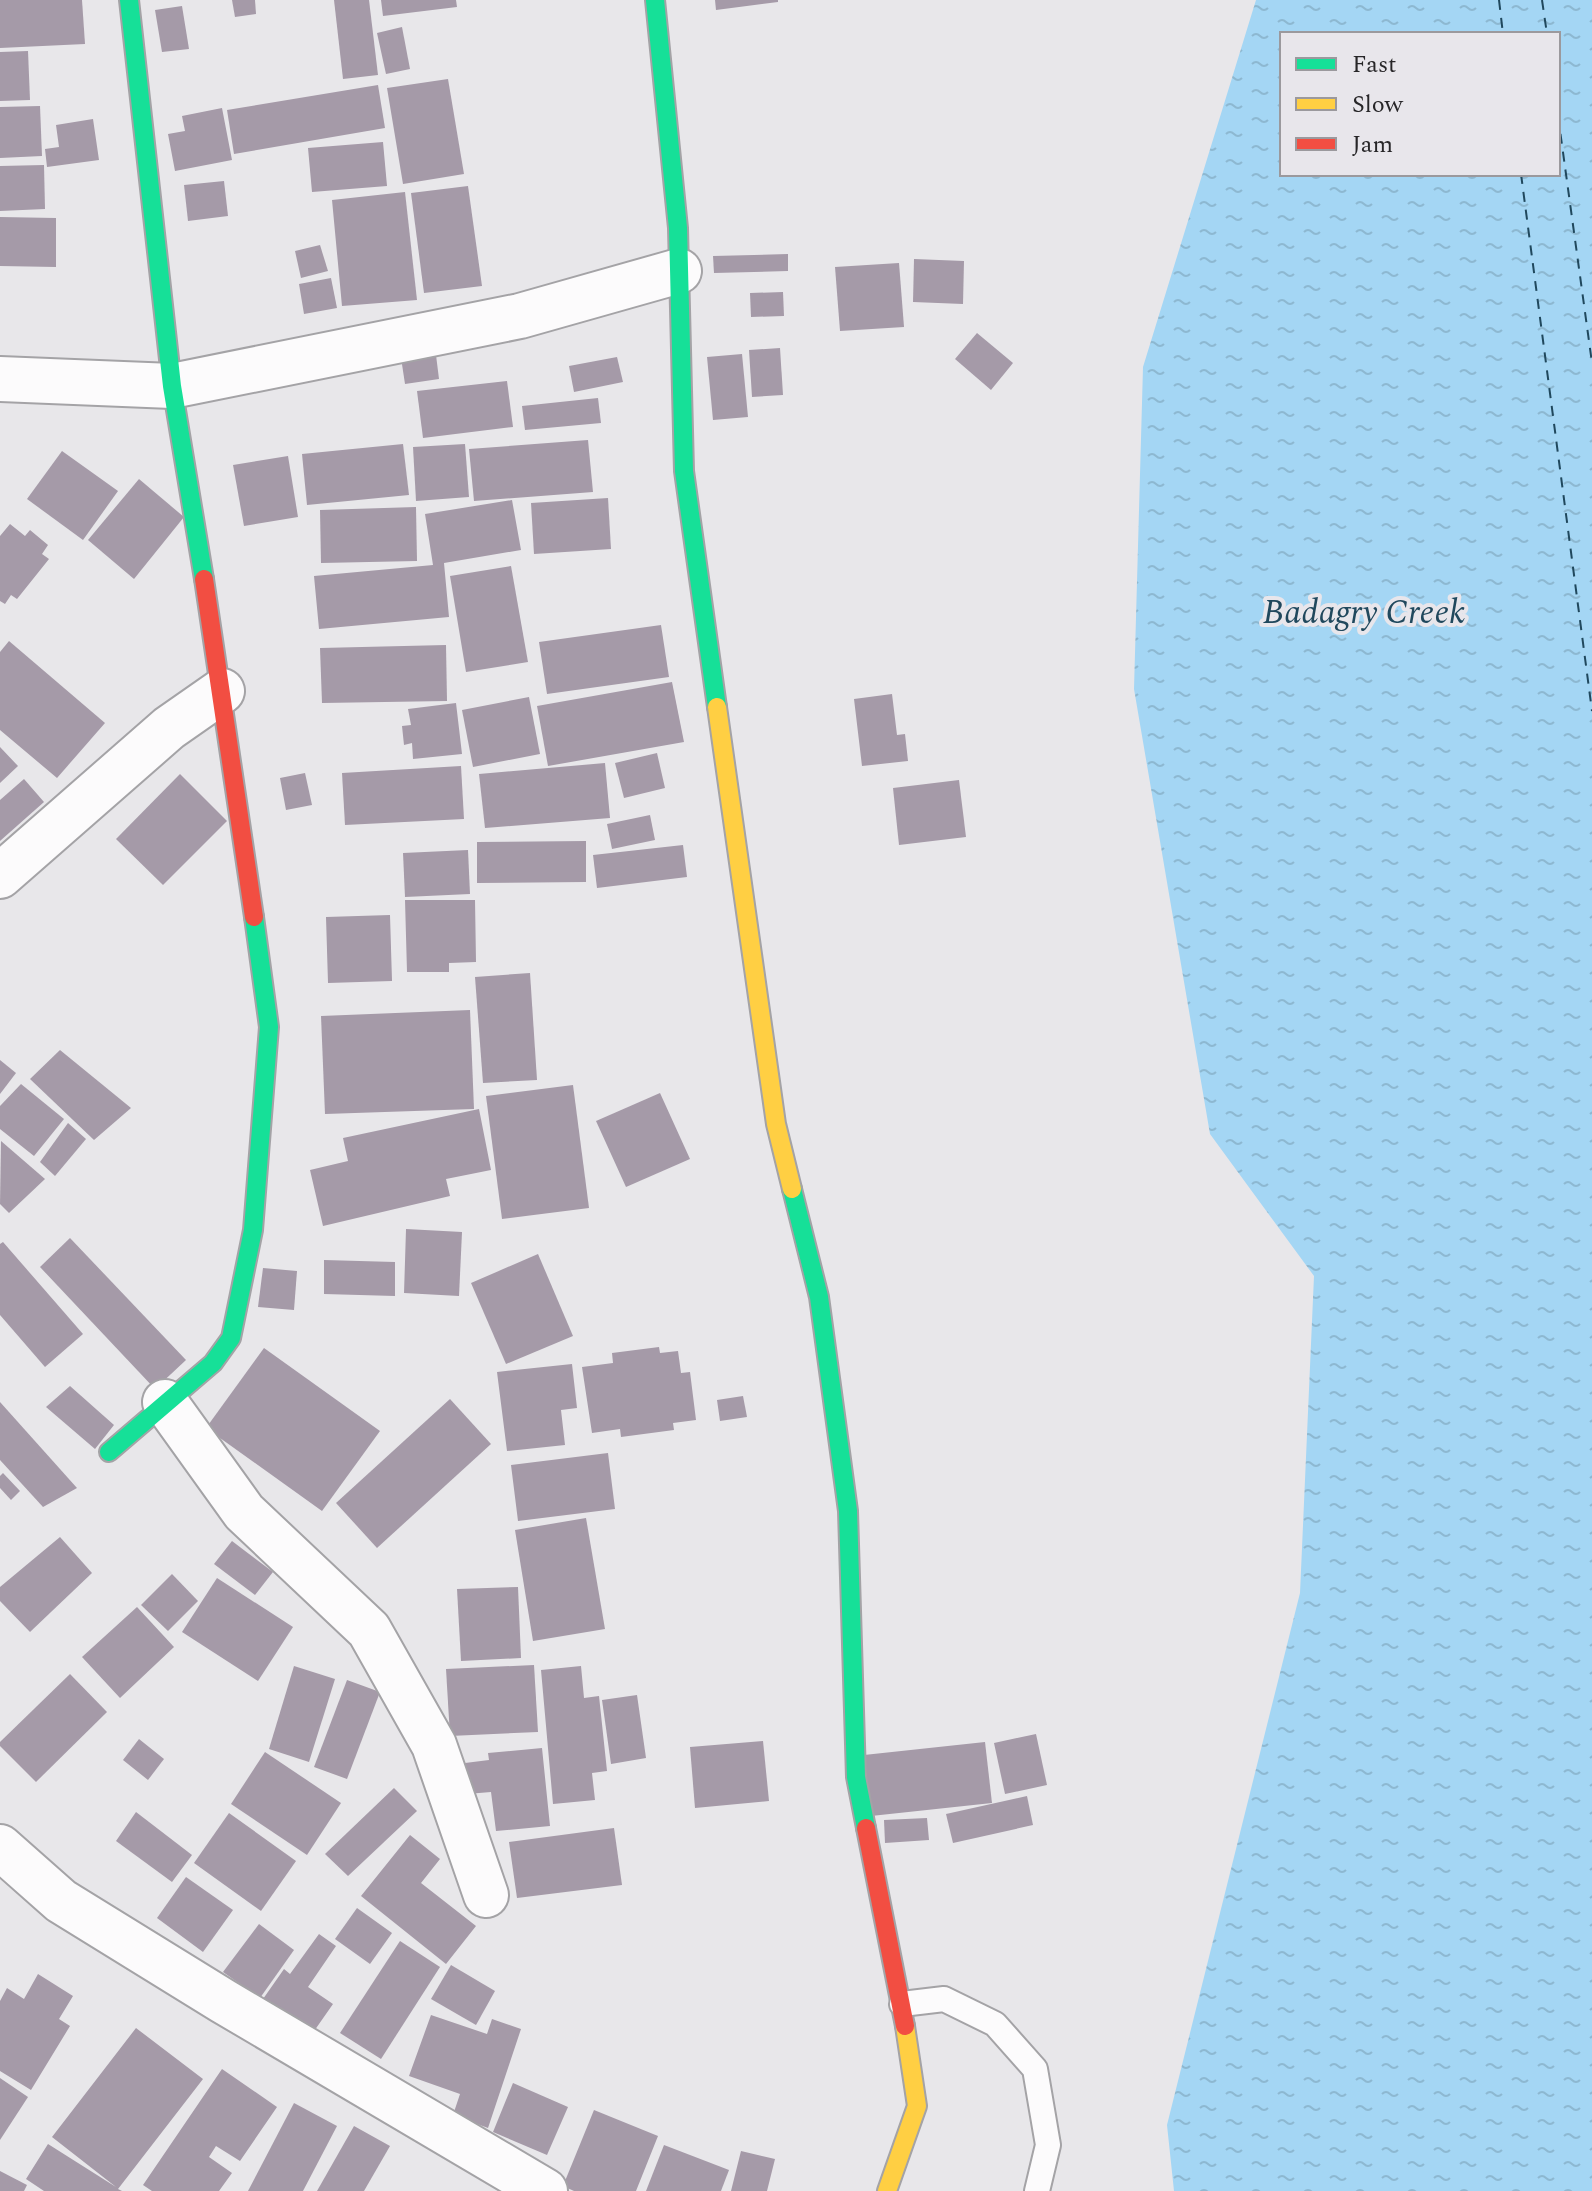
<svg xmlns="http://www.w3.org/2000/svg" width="1592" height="2191" viewBox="0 0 1592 2191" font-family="Spectral,serif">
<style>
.water{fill:url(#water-ripples);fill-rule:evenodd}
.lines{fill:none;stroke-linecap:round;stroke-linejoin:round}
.ferry{stroke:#20485d;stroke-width:2;stroke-dasharray:10 8;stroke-linecap:butt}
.building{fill:#a59aa8}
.lane-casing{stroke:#a4a3a6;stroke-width:28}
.street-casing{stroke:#a4a3a6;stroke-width:48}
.fast-casing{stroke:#a4a3a6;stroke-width:22}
.slow-casing{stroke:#a4a3a6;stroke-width:22}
.jam-casing{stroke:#a4a3a6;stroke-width:22}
.lane{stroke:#fcfbfc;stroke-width:24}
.street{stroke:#fcfbfc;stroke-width:44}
.fast{stroke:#16e098;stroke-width:18}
.slow{stroke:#ffcf43;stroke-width:18}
.jam{stroke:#f24e42;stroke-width:18}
.labels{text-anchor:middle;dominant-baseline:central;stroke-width:8;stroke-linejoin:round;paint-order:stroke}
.water-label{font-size:34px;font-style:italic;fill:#20485d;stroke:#e8e6eb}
</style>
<defs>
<pattern id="water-ripples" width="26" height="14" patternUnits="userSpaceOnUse" patternTransform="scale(2)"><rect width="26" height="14" fill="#a4d6f4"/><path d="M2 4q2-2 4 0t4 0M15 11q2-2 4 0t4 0" fill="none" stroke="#8db8d1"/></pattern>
</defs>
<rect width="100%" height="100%" fill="#e8e7ea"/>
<path class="water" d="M1256,0h336v2191h-418l-7,-66 133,-532 14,-317 -104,-142 -76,-445 9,-322zM1282,34h276v140h-276z"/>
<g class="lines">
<g class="ferry">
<path d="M1499,0l4,34"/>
<path d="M1542,0l5,34"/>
<path d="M1558,116l34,247"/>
<path d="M1521,174l71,537"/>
</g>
</g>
<g class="building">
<path d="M0,0h82l3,44 -85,4z"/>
<path d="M232,0h23l1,14 -21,3z"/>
<path d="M334,0h35l9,75 -35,4z"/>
<path d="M381,0h75l1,7 -74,9z"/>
<path d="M715,0h63v2l-62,8z"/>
<path d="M182,6l7,43 -27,3 -7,-42z"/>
<path d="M402,27l8,42 -24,5 -9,-41z"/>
<path d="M28,51l2,49 -30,1v-49z"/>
<path d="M448,79l16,95 -61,10 -16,-96z"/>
<path d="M378,85l7,43 -151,26 -7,-44z"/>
<path d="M40,106l2,50 -42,2v-51z"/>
<path d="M222,108l10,52 -57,11 -7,-37 17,-3 -3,-15z"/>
<path d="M93,119l6,41 -52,7 -2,-18 14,-2 -3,-22z"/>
<path d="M383,142l4,44 -75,6 -4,-44z"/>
<path d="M44,165l1,44 -45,2v-45z"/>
<path d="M224,181l4,35 -40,5 -4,-36z"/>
<path d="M468,186l14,100 -58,7 -13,-100z"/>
<path d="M405,192l12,108 -75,6 -10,-106z"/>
<path d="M0,217l56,1v49l-56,-1z"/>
<path d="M320,245l8,26 -27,7 -6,-27z"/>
<path d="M788,254v17l-74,2 -1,-17z"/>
<path d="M914,259l50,2 -1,43 -50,-2z"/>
<path d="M899,263l5,64 -64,4 -5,-64z"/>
<path d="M331,278l6,30 -33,6 -5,-30z"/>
<path d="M783,292l1,24 -33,1 -1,-24z"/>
<path d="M977,333l36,30 -22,27 -36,-31z"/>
<path d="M435,347l4,32 -34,5 -5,-33z"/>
<path d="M780,348l3,47 -31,2 -3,-47z"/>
<path d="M742,354l6,63 -35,3 -6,-63z"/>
<path d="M617,357l6,25 -49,10 -5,-26z"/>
<path d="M507,381l6,46 -90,11 -6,-47z"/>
<path d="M598,398l3,25 -76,7 -3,-24z"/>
<path d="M588,440l5,52 -119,9 -5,-52z"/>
<path d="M403,444l6,51 -102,10 -5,-51z"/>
<path d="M465,444l4,53 -53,4 -3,-54z"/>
<path d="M62,451l56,40 -35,49 -56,-41z"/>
<path d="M288,456l10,61 -54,9 -11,-61z"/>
<path d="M139,479l45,38 -50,62 -46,-39z"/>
<path d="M608,498l3,51 -77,5 -3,-51z"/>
<path d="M512,500l9,50 -77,13 5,54 -130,12 -5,-53 119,-11 -8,-51z"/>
<path d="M416,507l1,54 -96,2 -1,-53z"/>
<path d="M10,524l15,12 5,-6 18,15 -6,9 7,5 -32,40 -6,-4 -6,9 -5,-3v-65z"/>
<path d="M511,566l17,96 -62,10 -16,-96z"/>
<path d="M661,625l8,52 -122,17 -8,-52z"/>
<path d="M9,641l96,82 -48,55 -57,-48v-78z"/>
<path d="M446,645l1,56 -125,2 -2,-55z"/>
<path d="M672,682l12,60 -136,24 -11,-60z"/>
<path d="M892,694l5,41 8,-1 3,27 -46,5 -8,-67z"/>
<path d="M529,697l11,57 -67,13 -11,-57z"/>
<path d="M456,703l6,51 -49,5 -1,-16 -8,2 -2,-19 9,-1 -3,-16z"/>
<path d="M0,747l18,19 -18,17z"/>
<path d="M657,753l8,35 -41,10 -9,-35z"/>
<path d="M605,763l5,55 -125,10 -6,-54z"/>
<path d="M461,766l3,53 -119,6 -3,-52z"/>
<path d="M305,773l7,32 -26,5 -6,-32z"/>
<path d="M180,774l47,47 -64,64 -47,-46z"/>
<path d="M24,779l20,23 -44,39v-41z"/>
<path d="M959,780l7,57 -67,8 -6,-57z"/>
<path d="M650,815l5,25 -43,9 -5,-25z"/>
<path d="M586,841v41l-109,1v-41z"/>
<path d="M683,845l4,32 -90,11 -4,-33z"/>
<path d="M468,850l2,44 -65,3 -2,-44z"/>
<path d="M405,900h70l1,62 -27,1v9h-42z"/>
<path d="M390,915l2,66 -64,2 -2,-66z"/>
<path d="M530,973l7,107 -54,3 -8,-106z"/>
<path d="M470,1010l4,99 -149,5 -4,-98z"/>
<path d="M60,1050l71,58 -37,32 -64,-61z"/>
<path d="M0,1060l16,13 -16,21z"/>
<path d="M21,1084l43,35 -30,37 -34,-27v-23z"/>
<path d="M573,1085l16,123 -87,11 -16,-123z"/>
<path d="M660,1093l30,66 -64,28 -30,-66z"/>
<path d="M479,1109l12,61 -45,9 4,17 -127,30 -13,-56 38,-9 -5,-23z"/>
<path d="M68,1123l18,16 -31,37 -15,-14z"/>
<path d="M1,1141l44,38 -36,34 -9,-9z"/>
<path d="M406,1229l56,3 -3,64 -55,-3z"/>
<path d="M70,1238l116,122 -31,29 -115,-122z"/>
<path d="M3,1242l80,92 -38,33 -45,-52v-71z"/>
<path d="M538,1254l35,82 -67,28 -35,-81z"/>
<path d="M324,1260l71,2v34l-71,-2z"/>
<path d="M263,1268l34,3 -3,39 -36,-3z"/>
<path d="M659,1347l1,6 18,-2 3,22 9,-1 6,48 -23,3 1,7 -53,7 -1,-8 -28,4 -10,-66 31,-4 -1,-10z"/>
<path d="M264,1348l116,83 -58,80 -116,-83z"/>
<path d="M572,1364l5,44 -16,2 4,35 -58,6 -10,-79z"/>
<path d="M70,1386l44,39 -19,24 -49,-42z"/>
<path d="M743,1396l4,21 -27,4 -3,-21z"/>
<path d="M450,1399l41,45 -114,104 -41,-45z"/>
<path d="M0,1402l77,86 -34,19 -43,-47z"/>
<path d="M608,1453l7,56 -97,12 -7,-56z"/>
<path d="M3,1473l17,18 -9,9 -11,-12v-12z"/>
<path d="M586,1518l19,111 -72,12 -18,-111z"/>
<path d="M60,1537l32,36 -62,59 -30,-31v-14z"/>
<path d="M232,1541l41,31 -18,23 -41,-31z"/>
<path d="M172,1574l26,27 -30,30 -27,-26z"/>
<path d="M217,1578l76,49 -35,54 -76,-49z"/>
<path d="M518,1587l3,71 -60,3 -4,-72z"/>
<path d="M137,1607l37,40 -54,51 -38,-41z"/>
<path d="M534,1665l4,67 -88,4 -4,-67z"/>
<path d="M294,1666l41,13 -26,83 -40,-13z"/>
<path d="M581,1666l3,32 15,-2 8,75 -15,2 3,27 -42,4 -12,-134z"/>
<path d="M70,1674l37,38 -71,70 -36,-36v-4z"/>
<path d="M347,1680l33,12 -33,87 -33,-12z"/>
<path d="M637,1695l9,63 -35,6 -9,-64z"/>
<path d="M1036,1734l11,51 -42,9 -11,-51z"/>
<path d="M139,1739l25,20 -16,21 -25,-20z"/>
<path d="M763,1741l6,60 -74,7 -5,-61z"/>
<path d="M985,1742l7,61 -121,13 -7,-61z"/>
<path d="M542,1748l8,78 -54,5 -5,-39 -24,2 -2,-31 24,-3 -1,-7z"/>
<path d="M265,1752l76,51 -34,52 -76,-51z"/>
<path d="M394,1788l23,23 -69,65 -23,-22z"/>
<path d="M1027,1796l6,29 -80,18 -7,-29z"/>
<path d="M136,1812l56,43 -20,27 -56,-41z"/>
<path d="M229,1813l67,48 -35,50 -67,-48z"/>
<path d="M927,1818l2,22 -44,3 -1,-23z"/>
<path d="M614,1828l8,57 -105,13 -8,-56z"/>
<path d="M410,1835l30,24 -19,24 55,43 -30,38 -85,-68z"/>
<path d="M186,1877l47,33 -30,42 -46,-34z"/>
<path d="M357,1908l35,25 -22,31 -35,-25z"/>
<path d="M259,1924l35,26 -34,48 -37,-26z"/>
<path d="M319,1934l17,12 -28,41 25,17 -21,30 -49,-35 21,-30 6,5z"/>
<path d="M400,1941l40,26 -59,92 -41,-26z"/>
<path d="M451,1965l44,26 -19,34 -45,-26z"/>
<path d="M38,1974l35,22 -14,23 11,7 -39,64 -31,-19v-70l7,-13 17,11z"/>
<path d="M431,2015l56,19 5,-15 29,10 -33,99 -35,-13 7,-21 -51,-18z"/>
<path d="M136,2028l67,51 -85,110 4,2h-78l-18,-12 22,-35 68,43 -64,-50z"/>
<path d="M222,2069l55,38 -37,54 -24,-15 -7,11 23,16 -13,18h-67l-9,-6z"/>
<path d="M0,2078l28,19 -28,43z"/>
<path d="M513,2083l55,24 -21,48 -54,-23z"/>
<path d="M294,2103l43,23 -34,65h-55z"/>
<path d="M594,2110l64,26 -22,55h-62l-11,-5z"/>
<path d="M354,2126l36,20 -26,45h-47z"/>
<path d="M664,2145l65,25 -8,21h-75z"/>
<path d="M741,2151l34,8 -8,32h-36z"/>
<path d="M0,2171l27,14 -3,6h-24z"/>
</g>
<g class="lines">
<defs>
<path id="lane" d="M902,2004l42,-5 51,25 40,45 13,76 -11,46"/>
<g id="street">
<path d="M0,379l172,7 348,-70 159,-45"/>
<path d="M0,876l169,-148 53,-37"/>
<path d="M165,1402l79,110 125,118 65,115 52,150"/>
<path d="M0,1847l61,54 162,100 322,190"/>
</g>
<g id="fast">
<path d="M129,0l43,386 32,193"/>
<path d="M655,0l23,228 6,243 33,236"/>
<path d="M792,1189l27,108 29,214 8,266 10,51"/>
<path d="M109,1452l104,-89 18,-25 22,-108 16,-203 -15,-110"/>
</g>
<g id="slow">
<path d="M717,707l59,417 16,65"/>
<path d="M887,2191l30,-85 -12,-80"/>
</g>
<g id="jam">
<path d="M204,579l50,338"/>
<path d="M866,1828l39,198"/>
</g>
</defs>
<use href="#lane" class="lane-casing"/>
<use href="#street" class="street-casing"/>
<use href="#fast" class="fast-casing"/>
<use href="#slow" class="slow-casing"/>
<use href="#jam" class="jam-casing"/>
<use href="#lane" class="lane"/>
<use href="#street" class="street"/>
<use href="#fast" class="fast"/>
<use href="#slow" class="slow"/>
<use href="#jam" class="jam"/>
</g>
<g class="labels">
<g class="water-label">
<text x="1364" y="613">Badagry Creek</text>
</g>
</g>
<rect x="1280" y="32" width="280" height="144" fill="#e8e6eb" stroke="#9b999d" stroke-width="2"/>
<rect x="1296" y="58" width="40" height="12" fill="#16e098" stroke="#9b999d" stroke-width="2"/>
<text x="1352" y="72" font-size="24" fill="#272628">Fast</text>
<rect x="1296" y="98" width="40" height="12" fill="#ffcf43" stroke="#9b999d" stroke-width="2"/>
<text x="1352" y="112" font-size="24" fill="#272628">Slow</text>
<rect x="1296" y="138" width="40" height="12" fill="#f24e42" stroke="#9b999d" stroke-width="2"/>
<text x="1352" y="152" font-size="24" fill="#272628">Jam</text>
</svg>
